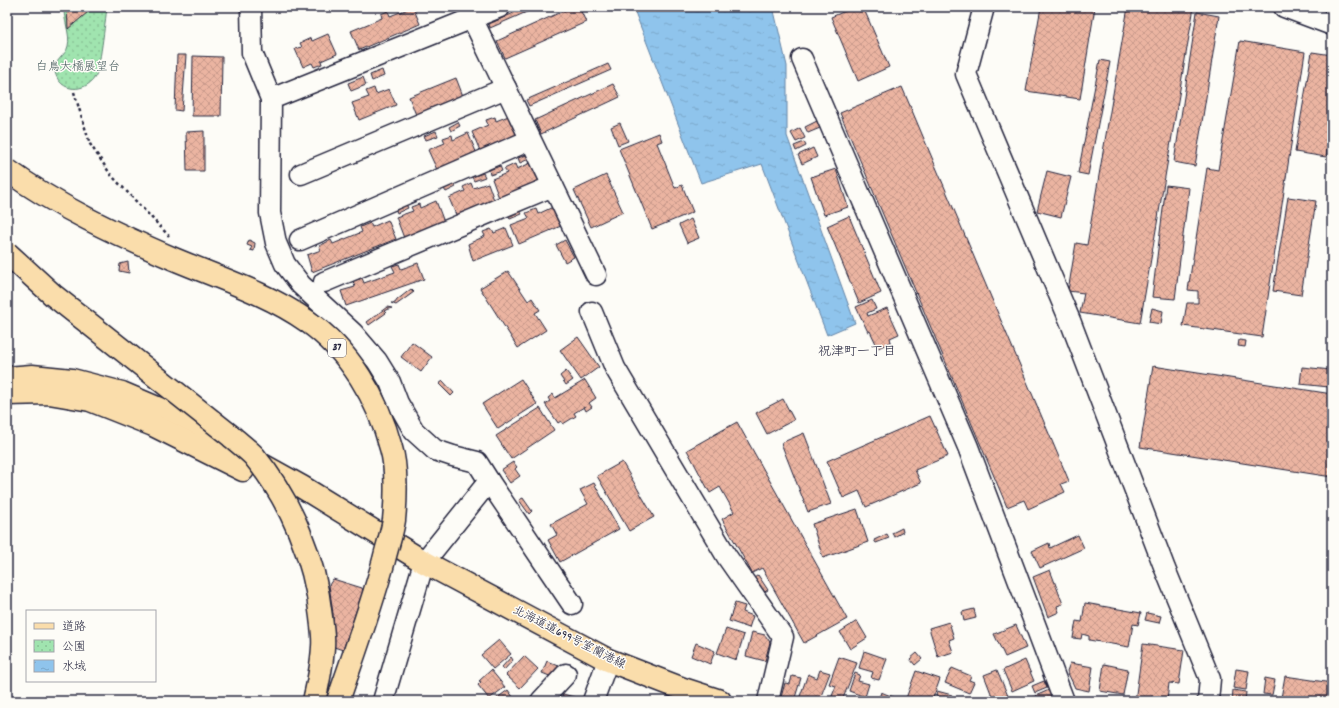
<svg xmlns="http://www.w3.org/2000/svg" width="1339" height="708" viewBox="0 0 1339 708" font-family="Dekko,'Klee One',sans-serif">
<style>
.park{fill:url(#park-dots);stroke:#618375}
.water{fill:url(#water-ripples);stroke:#6383a5}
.building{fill:url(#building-cross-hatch);stroke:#22223b}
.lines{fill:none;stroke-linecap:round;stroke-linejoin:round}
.minor-casing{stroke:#22223b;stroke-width:23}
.major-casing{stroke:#22223b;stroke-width:25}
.highway-casing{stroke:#22223b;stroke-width:25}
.path{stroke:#22223b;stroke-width:2.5;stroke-dasharray:3 3;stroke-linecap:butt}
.minor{stroke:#fdfcf7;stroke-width:20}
.major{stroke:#faddab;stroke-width:22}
.highway{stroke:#faddab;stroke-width:22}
.highway-bridge-casing{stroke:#22223b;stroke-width:25;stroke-linecap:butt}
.highway-bridge{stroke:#faddab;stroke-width:22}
.labels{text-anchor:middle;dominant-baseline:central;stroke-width:3;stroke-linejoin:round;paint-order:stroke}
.shield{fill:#fdfcf7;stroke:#646373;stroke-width:1}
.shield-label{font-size:11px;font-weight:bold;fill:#22223b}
.park-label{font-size:12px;fill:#485c5e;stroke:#fdfcf7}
.street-label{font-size:12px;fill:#22223b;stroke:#fdfcf7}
.neighbourhood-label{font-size:13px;fill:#22223b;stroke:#fdfcf7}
</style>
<defs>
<pattern id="park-dots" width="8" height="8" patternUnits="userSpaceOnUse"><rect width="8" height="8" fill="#a0e4af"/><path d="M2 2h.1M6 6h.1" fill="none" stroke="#8ac397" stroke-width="1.8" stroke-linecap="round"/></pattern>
<pattern id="water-ripples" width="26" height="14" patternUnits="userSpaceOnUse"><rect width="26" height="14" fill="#8fc4ec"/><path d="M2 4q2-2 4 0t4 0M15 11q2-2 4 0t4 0" fill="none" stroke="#7ba8cb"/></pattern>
<pattern id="building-cross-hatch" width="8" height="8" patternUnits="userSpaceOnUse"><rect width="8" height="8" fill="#ebb4a1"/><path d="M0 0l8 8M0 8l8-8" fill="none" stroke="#c99a8c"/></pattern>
</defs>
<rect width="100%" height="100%" fill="#fdfcf7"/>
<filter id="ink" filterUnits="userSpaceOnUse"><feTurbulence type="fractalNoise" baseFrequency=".025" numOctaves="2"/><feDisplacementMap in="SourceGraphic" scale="8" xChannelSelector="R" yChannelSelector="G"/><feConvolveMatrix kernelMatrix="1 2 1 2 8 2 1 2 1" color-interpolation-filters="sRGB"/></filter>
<g filter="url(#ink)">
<path class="park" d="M64,7h42l1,1c-2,13 -7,62 -12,69 -10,16 -35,16 -40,-5 -2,-12 11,-16 13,-26 3,-11 -5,-27 -4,-39z"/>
<path class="water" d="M633,7h140l14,59v70l68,187 -28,12 -65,-171 -61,19z"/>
<g class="building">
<path d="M67,7h22l-1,5 -20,17z"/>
<path d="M413,7l7,17 -61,26 -8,-19 31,-13 -1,-4 7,-3 2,5z"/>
<path d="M527,7h11l-48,21 -1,-4z"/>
<path d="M572,7h7l7,15 -81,36 -8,-17z"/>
<path d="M855,7h8l26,60 -31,14 -27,-64z"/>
<path d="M1041,7h54l-15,92 -54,-8z"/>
<path d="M1128,7h66l-54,316 -60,-10 4,-20 -16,-2 8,-48 11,2z"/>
<path d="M1197,12l22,4 -24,150 -21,-4z"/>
<path d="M328,34l9,20 -16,7 1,3 -8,3 -2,-4 -9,4 -8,-18 7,-2 -2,-4 11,-5 1,3z"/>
<path d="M1240,41l65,11 -43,285 -79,-11 4,-23h11v-12l-10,-1 19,-122 11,2z"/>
<path d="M1312,52l20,3v66l-6,36 -31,-5z"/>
<path d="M177,55h9l-4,56 -7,-1z"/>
<path d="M193,56l29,1 -1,59h-29z"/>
<path d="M1100,60l10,2 -22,113 -10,-2z"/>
<path d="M608,64l3,6 -82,36 -3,-6z"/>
<path d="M382,70l2,6 -12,5 -2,-6z"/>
<path d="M363,77l3,8 -15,6 -3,-8z"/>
<path d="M456,78l7,18 -47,19 -7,-18z"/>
<path d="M613,84l7,13 -79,37 -6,-14z"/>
<path d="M902,87l167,394 -8,3 4,8 -37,17 -4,-9 -17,7 -167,-394z"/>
<path d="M374,88l2,6 13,-5 7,16 -37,15 -7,-17 17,-6 -3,-6z"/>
<path d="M511,115l9,22 -39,16 -9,-21 16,-7 -2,-5 9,-3 1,4z"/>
<path d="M817,121l3,7 -12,5 -3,-6z"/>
<path d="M458,122l2,4 -9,5 -2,-4z"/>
<path d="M620,123l8,18 -10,4 -7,-18z"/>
<path d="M800,128l5,10 -9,4 -5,-9z"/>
<path d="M204,131v40h-17l-1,-39z"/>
<path d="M436,131l2,5 -12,4 -2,-4z"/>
<path d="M468,133l9,21 -39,18 -10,-22 17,-7 -2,-5 9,-3 1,5z"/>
<path d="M659,133l3,8 -5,2 18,45 7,-3 11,27 -41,17 -33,-80z"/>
<path d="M804,142l2,4 -10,5 -2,-5z"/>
<path d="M813,148l4,9 -15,7 -4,-9z"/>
<path d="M529,154l2,4 -11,5 -2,-5z"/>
<path d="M533,162l7,19 -41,17 -7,-19 15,-6 -3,-4 11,-5 2,5z"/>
<path d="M500,166l2,5 -12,4 -1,-5z"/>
<path d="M836,169l12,38 -24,8 -13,-38z"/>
<path d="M1047,171l24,6 -10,40 -24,-6z"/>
<path d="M483,173l2,4 -11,4 -2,-4z"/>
<path d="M606,175l17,37 -32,15 -17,-37z"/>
<path d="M471,183l2,5 15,-5 6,17 -38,15 -7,-17 16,-7 -2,-4z"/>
<path d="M455,184l1,3 -10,5 -2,-3z"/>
<path d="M1166,185l23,3 -14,111 -23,-2z"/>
<path d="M1288,197l28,4 -15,94 -28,-4z"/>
<path d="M436,201l8,21 -40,16 -8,-21 17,-6 -2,-4 8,-3 1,4z"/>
<path d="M406,204l2,4 -11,5 -2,-5z"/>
<path d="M553,207l8,19 -42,18 -8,-19 18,-7 -3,-5 10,-4 2,5z"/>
<path d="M520,211l2,3 -12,5 -2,-3z"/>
<path d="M849,216l32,77 -22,10 -32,-77z"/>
<path d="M691,219l8,19 -12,5 -8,-18z"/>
<path d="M388,220l8,19 -84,33 -5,-17 14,-5 -2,-4 12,-6 2,4 29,-12 -2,-5 10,-4 2,4z"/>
<path d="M506,228l7,17 -40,16 -5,-17 17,-8 -2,-4 8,-3 3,4z"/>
<path d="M249,240l6,3 -1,8 -4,-1 2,-3 -5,-2z"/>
<path d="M565,240l9,17 -9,5 -9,-17z"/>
<path d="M128,262l1,11 -10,-2 1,-7z"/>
<path d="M418,263l6,16 -78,27 -5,-15 14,-4 -2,-6 9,-3 2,5 31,-11 -3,-6 7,-2 2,5z"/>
<path d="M508,271l20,30 4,-3 8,12 -5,3 11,17 -28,18 -38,-60z"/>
<path d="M411,289l3,3 -18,13 -5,-2h4l2,-3z"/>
<path d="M872,300l4,9 -9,4 1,3 19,-8 12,26 -9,4 1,4 -13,6 -8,-17 -2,1 -12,-25z"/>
<path d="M387,307l5,1 -2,1h-2l-4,2 2,2 -17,12 -2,-3z"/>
<path d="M1152,308l11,3 -2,13 -12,-2z"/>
<path d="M578,337l21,30 -18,13 -21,-30z"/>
<path d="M1239,340l7,1 -1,6 -7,-1z"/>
<path d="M412,342l20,15 -11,15 -20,-15z"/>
<path d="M1153,366l179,28v83l-192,-30z"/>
<path d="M1302,367l29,3 -2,17 -29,-3z"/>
<path d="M566,371l7,9 -7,5 -6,-9z"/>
<path d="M521,379l16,25 -39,25 -16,-25z"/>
<path d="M585,380l11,18 -7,5 3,4 -6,4 -2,-4 -10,6 2,3 -13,8 -2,-3 -3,2 -13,-19 5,-3 -2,-3 5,-4 2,4z"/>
<path d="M443,381l11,12 -3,3 -12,-12z"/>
<path d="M783,399l11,21 -27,14 -11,-21z"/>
<path d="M540,408l14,22 -43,29 -15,-23z"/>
<path d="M930,416l18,40 -33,14 6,13 -55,24 -7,-16 -16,7 -16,-37z"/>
<path d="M737,422l110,197 -43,24 -42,-75 -10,5 -30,-54 12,-7 -14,-25 -10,6 -23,-43z"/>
<path d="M804,433l27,71 -23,8 -27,-69z"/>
<path d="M513,462l4,5 -2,2 5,7 -10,7 -9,-13z"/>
<path d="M622,462l32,55 -25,14 -32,-55z"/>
<path d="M594,483l25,46 -59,33 -12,-22 9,-5 -6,-11 37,-20 -8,-14z"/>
<path d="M523,498l9,13 -3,3 -10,-14z"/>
<path d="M857,509l11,33 -45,16 -11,-34z"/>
<path d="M902,528l1,4 -9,5 -2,-4z"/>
<path d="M887,534l2,4 -13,5 -2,-3z"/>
<path d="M1078,535l6,13 -44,20 -8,-17 17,-8 1,5z"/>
<path d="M1050,570l13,34 -6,2 2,6 -11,5 -15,-40z"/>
<path d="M758,575l10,15 -5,3 -10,-14z"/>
<path d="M333,579l29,9 1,3 -20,59 -9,-3v-11l-1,-22 -4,-29z"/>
<path d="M735,603l10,3 -2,6 10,4 -4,12 -20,-7z"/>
<path d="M1085,603l56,10 -3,12 -5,-1 -4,23 -40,-7v-4l-7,-2 -1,5 -8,-1 3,-17 6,1z"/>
<path d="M974,609l2,9 -12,3 -2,-9z"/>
<path d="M1147,613l14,3 -2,7 -14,-3z"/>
<path d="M857,621l10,17 -17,11 -10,-17z"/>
<path d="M949,622l5,16 -5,2 4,12 -15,5 -9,-29z"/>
<path d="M1016,625l10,23 -21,9 -11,-23z"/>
<path d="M726,629l18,6 -8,25 -19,-7z"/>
<path d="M752,632l13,3 5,7 -5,19 -19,-5z"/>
<path d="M499,640l12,14 -18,15 -12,-14z"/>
<path d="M696,643l19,8 -5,13 -19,-8z"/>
<path d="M1143,644l41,6 -5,34 -10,-1 -2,18h-32z"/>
<path d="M864,651l23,8 -8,21 -8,-2 2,-6 -14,-4z"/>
<path d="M917,653l5,6 -7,6 -5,-6z"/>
<path d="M524,656l14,13 -18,19 -14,-13z"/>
<path d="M511,657l2,3 -9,10 -2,-3z"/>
<path d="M839,657l18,6 -15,38h-12l6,-15 -7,-2z"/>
<path d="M1025,660l9,21 -22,10 -9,-21z"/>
<path d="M547,661l14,6 -9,10 -10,-4z"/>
<path d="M1070,663l23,4 -4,24 -14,-3 -8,-17z"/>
<path d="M1104,664l24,5 -5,26 -23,-4z"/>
<path d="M952,668l19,8 -2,4 5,2 -5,11 -24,-10z"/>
<path d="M1236,669l13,2 -3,19 -13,-2z"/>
<path d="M491,670l14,17 -16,12 -11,-14 3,-3 -2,-1z"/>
<path d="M820,670l10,3 -11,28h-16l-4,-2 9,-25 9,4z"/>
<path d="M997,670l11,26 -14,5 -10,-26z"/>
<path d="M916,671l24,8 -8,22h-27z"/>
<path d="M855,673l5,2 -2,6 11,3 -4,13 -16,-6z"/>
<path d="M792,676l9,2 -7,23 -13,-4 4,-14 5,1z"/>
<path d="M1285,676l47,7v18h-71l1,-3 15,3 1,-4 3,1z"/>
<path d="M1265,678l10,2 -3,15 -9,-1z"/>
<path d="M1044,681l3,7 -12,5 -3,-7z"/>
<path d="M508,690l8,11h-23z"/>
<path d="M1049,690l5,11h-30z"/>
<path d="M1233,690l13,2 -1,9h-13z"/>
<path d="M937,691l15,4 -1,4 -15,-3z"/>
<path d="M881,692l17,7 -1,2h-19z"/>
<path d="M563,694l11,3 -1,4h-12z"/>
</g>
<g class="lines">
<defs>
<g id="minor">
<path d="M251,7l1,46 19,46"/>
<path d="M500,7l-229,92 -1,114 6,30 9,21 16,21 52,48 24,28 13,21 8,21 16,28 21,19 18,6 24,6 12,19 83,123"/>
<path d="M984,7l-18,67 105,249 94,246 45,110 -2,22"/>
<path d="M1284,7l48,18"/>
<path d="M472,18l124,257"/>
<path d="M802,59l166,388 96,254"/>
<path d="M301,174l205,-86"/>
<path d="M300,240l230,-100"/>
<path d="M324,282l229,-96"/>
<path d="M592,312l23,56 112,189 56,80 -15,64"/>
<path d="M383,701l41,-139 65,-81"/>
<path d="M541,701l25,-27"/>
<path d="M593,701l15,-41"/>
</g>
<path id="major" d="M424,562l184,98 75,29 37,12"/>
<g id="highway">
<path d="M7,378l25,-2 40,4 50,13 47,20 133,74 122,75"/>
<path d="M7,394l42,-1 41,7 63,25 90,45"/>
</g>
</defs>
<use href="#minor" class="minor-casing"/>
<use href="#major" class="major-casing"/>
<use href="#highway" class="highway-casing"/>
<path class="path" d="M74,92l16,52 21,31 58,61"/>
<use href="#minor" class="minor"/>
<use href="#major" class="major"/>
<use href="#highway" class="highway"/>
<defs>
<g id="highway-bridge">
<path d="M7,170c51,37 109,64 167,89 45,19 93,34 133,62 43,30 71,78 84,127 6,19 5,52 3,72 -2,13 -7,27 -10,40 -13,48 -30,94 -46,141"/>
<path d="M7,253l46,42 178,141c8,7 16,13 23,20 37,45 61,103 67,161 1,10 3,20 2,30 -1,18 -5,37 -9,54"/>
</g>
</defs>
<use href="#highway-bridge" class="highway-bridge-casing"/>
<use href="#highway-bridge" class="highway-bridge"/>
</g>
</g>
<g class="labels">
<rect class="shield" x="328" y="339" width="18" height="18" rx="3"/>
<g class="shield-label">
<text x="337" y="348">37</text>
</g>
<g class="park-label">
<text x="78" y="67">白鳥大橋展望台</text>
</g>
<g class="street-label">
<text transform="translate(569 638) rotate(27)">北海道道699号室蘭港線</text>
</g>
<g class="neighbourhood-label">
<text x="857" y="352">祝津町一丁目</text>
</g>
</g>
<rect width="1339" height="708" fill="none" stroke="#fdfcf7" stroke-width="24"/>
<rect x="12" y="12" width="1315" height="684" fill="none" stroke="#22223b" stroke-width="1.5" filter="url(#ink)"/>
<rect x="26" y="610" width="130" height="72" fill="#fdfcf7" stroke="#a5a5ac"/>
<rect x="34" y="623" width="20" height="6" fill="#faddab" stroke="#a5a5ac"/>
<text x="62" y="630" font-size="12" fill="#22223b">道路</text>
<rect x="34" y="640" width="20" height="12" fill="url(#park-dots)" stroke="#a5a5ac"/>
<text x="62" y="650" font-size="12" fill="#22223b">公園</text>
<rect x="34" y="660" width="20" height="12" fill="url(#water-ripples)" stroke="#a5a5ac"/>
<text x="62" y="670" font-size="12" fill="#22223b">水域</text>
</svg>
